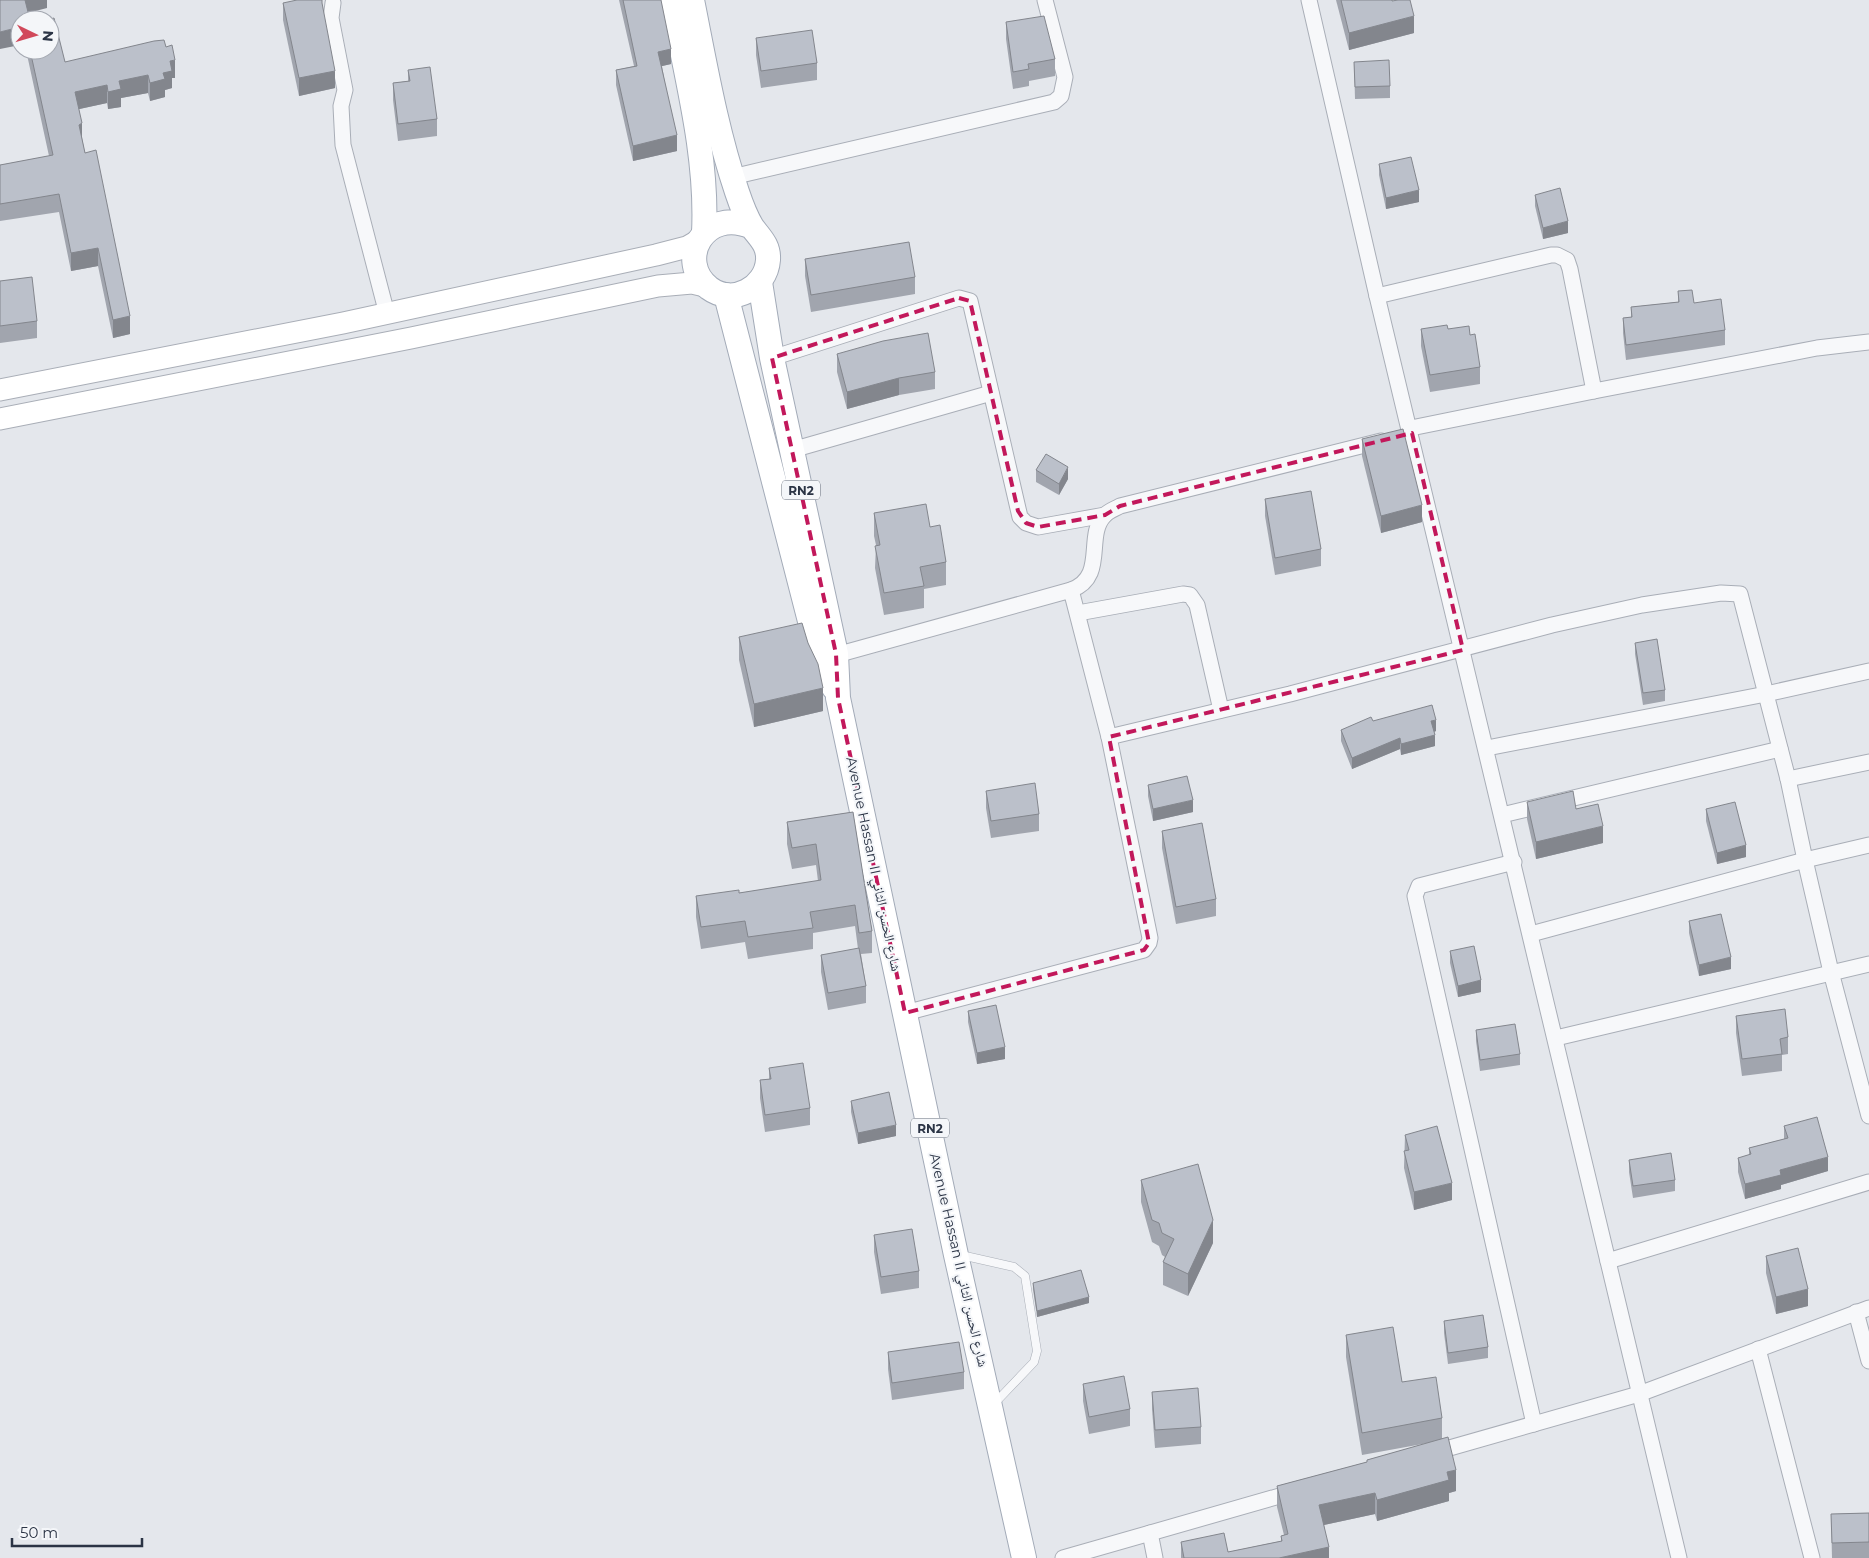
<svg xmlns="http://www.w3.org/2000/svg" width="1869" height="1558" viewBox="0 0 1869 1558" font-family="Montserrat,'Noto Naskh Arabic',sans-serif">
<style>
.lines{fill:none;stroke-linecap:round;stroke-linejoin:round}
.lane-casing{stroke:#a9aeb7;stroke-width:9}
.street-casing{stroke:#a9aeb7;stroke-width:17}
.secondary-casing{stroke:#a9aeb7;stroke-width:23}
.primary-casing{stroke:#a3abb8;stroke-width:26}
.lane{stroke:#f7f8fa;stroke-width:8}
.street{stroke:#f7f8fa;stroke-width:15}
.secondary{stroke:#fff;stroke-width:21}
.primary{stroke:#fff;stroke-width:24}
.wall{fill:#a1a5ae}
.shaded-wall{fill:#83868d}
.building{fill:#bbc0ca;stroke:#83868d}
.marked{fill:none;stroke:#c2185b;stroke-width:4;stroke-dasharray:10 6;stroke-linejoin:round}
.labels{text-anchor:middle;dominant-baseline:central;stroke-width:4;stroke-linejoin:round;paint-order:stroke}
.shield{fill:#f4f6f9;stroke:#676e7b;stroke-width:1}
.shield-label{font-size:12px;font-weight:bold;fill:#2b3445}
.street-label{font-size:14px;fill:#2b3445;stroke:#f4f6f9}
</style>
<rect width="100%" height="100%" fill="#e4e7ec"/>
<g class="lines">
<defs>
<path id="lane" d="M961,1255l53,12 11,9 12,75 -3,11 -41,43"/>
<g id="street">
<path d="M1309,0l68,296 302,1262"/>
<path d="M333,3l-2,15 14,72 -4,16 2,39 44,169"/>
<path d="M732,177l322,-75 7,-6 4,-19 -20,-77"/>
<path d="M1377,296l174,-41h6l10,5 3,9 24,122 -183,37"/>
<path d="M772,358l187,-60 11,3 50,216 6,6 12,4 67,-12"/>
<path d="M1594,391l223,-43 52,-6"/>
<path d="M792,450l199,-57"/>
<path d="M1071,590c36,-13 14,-54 33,-74 4,-5 11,-7 16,-10l261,-65"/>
<path d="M1078,613l105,-19 7,1 7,10 24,105"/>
<path d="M829,657l242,-67 38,147 181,-43 262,-69 90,-20 79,-12 19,1 48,185 17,81 64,-15"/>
<path d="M1487,748l279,-54 103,-23"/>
<path d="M1788,779l81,-17"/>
<path d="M1502,815l278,-66"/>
<path d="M1514,862l-95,24 -4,10 119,528"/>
<path d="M1531,934l274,-74 26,112 38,144"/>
<path d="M905,1013l239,-63 5,-7 1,-5 -41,-201"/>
<path d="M1556,1038l313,-74"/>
<path d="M1608,1261l261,-79"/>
<path d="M1856,1312l13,49"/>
<path d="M1758,1349l54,209"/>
<path d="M1432,1453l207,-59 230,-86"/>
<path d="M1150,1533l5,25"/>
<path d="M1063,1558l234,-67"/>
</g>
<g id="secondary">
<path d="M0,390l343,-67 313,-68 31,-8 12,-7"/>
<path d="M0,419l411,-81 247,-52 34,-3 17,4"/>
</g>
<g id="primary">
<path d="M672,0c14,76 36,155 32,233"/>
<path d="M692,0c13,65 24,130 45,192 4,12 9,25 15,35 8,11 17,18 16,33 -2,28 -35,46 -59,28 -34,-27 -5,-82 43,-61"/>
<path d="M760,282l12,76 64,296 2,44 118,557 68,303"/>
<path d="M726,295l94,365 14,28"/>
</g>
</defs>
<use href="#lane" class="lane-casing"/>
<use href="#street" class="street-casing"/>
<use href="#secondary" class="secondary-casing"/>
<use href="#primary" class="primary-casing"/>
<use href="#lane" class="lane"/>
<use href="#street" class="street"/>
<use href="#secondary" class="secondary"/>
<use href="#primary" class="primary"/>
</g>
<g class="wall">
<path d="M619,0h42l10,64 -9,2 15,85 -44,10 -17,-76v-15l18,-4z"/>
<path d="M1336,0h56l22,33 -65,17z"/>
<path d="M283,3l39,3 13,82 -36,8 -16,-76z"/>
<path d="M1006,22l49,37v17l-26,5v5l-16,3 -7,-50z"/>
<path d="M756,38l61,25v17l-56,8 -5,-33z"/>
<path d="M26,50h24l15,12 110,16h-3v10l-7,2v7l-15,4 -2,-8 -27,5v9l-13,2 -1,-6 -28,6 3,29 3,15 45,181 -17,4 -15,-72 -27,5 -12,-59 -59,9v-56l49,-9z"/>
<path d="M1354,62l36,24v12l-35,1z"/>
<path d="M408,70l29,49v17l-39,5 -5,-41v-17l15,-2z"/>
<path d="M1379,164l40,38 -33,7 -7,-34z"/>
<path d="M1535,195l33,38 -25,6 -8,-33z"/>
<path d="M805,259l110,18v17l-104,18 -6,-36z"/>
<path d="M0,281l37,40v17l-37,5z"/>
<path d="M1678,291l16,12 31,27v15l-99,15 -3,-27v-15l8,-1v-10l47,-5z"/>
<path d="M1421,329h27l22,6 10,32v17l-50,8 -9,-46z"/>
<path d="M837,354l98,18v17l-36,6 -52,14 -10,-37z"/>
<path d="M1362,439l60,83 -41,11 -19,-77z"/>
<path d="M1036,470l32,9 -9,16 -23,-13z"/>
<path d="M1265,499l56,50v17l-46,9 -10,-59z"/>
<path d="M874,513l56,14 16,35v23l-22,4v19l-40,7 -9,-47 1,-23 -2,-9z"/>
<path d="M739,637l69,6 15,68 -69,16 -15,-67z"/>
<path d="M1635,643l30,47v11l-22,4 -8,-51z"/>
<path d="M1373,721l63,10 -2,1 1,14 -34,9 -1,-6 -48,20 -11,-28v-11z"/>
<path d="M1148,785l45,27 -40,9 -5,-25z"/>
<path d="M986,791l53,23v17l-48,7 -5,-30z"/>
<path d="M1527,802l49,7 27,34 -67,16 -9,-40z"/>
<path d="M1706,809l40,48 -29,7 -11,-43z"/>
<path d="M853,812l19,119v22l-11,1 5,32v17l-38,7 -7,-38v-17l37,-6 -3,-23 -42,7v16l-65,10 -3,-17 -44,7 -5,-32v-21l43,-3 79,-12 -2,-16 -24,4 -5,-25v-22z"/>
<path d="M1162,831l54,68v17l-40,8 -14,-76z"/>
<path d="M1689,921l42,48 -32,7 -10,-43z"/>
<path d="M1450,951l31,41 -23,5 -8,-34z"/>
<path d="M968,1011l37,48 -28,5 -9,-42z"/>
<path d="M1736,1016l52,21v17l-6,1v16l-40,5 -6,-43z"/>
<path d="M1476,1030l44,24v11l-40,6 -4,-30z"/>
<path d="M769,1068l41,40v17l-45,7 -5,-34v-18l9,-1z"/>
<path d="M851,1101l45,35 -38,8 -7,-32z"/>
<path d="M1784,1126l44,45 -47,14v4l-36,10 -7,-27v-14l11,-3v-7l35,-9z"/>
<path d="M1405,1135l47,65 -38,10 -10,-42z"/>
<path d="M1629,1160l46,20v11l-42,7 -4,-26z"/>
<path d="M1141,1180l72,63 -25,53 -25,-11v-23l2,-5 -3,-2 -3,-9 -7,-4 -11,-40z"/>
<path d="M874,1235l45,36v17l-38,6 -7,-42z"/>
<path d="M1766,1256l42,50 -32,8 -10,-41z"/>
<path d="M1033,1283l56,20 -52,14 -4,-28z"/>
<path d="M1444,1321l44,26v11l-40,6 -4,-31z"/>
<path d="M1346,1335l96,83v21l14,52 -7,2v8l-72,20 -2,-7 -51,11 5,33h-148v-16l47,10 53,-11v-5l3,-1 -7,-28v-21l90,-24v-2l61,-17 -66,12 -16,-98z"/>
<path d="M888,1352l76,20v17l-72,11 -4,-31z"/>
<path d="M1083,1384l47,25v17l-41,8 -6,-33z"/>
<path d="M1152,1392l49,35v17l-46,4 -3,-39z"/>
<path d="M1869,1513v45h-37l-1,-44z"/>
</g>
<g class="shaded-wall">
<path d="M24,0h23v8l-23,6z"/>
<path d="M1414,16v17l-65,17v-17z"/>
<path d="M20,27v18l-20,4v-17z"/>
<path d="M671,49v15l-13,3v-15z"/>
<path d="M175,60v18h-3v10l-7,2v7l-15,4v-18l13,-10 7,-12z"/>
<path d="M335,71v17l-36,8v-18z"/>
<path d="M148,75v18l-27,5v9l-13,2v-17l11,-11z"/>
<path d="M107,85v18l-32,7v-18z"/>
<path d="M82,123v18l-3,-16z"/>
<path d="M677,135v16l-44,10v-15z"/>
<path d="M1419,190v12l-33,7v-11z"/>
<path d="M1568,221v12l-25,6v-11z"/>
<path d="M98,248v18l-27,5v-18z"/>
<path d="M130,316v18l-17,4v-18z"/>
<path d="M899,378v17l-52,14v-17z"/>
<path d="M1068,467v12l-9,16v-11z"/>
<path d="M1422,505v17l-41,11v-17z"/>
<path d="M823,688v23l-69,16v-23z"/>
<path d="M1436,720v11l-5,2v-12z"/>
<path d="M1435,735v11l-34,9v-11z"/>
<path d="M1400,738v11l-48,20v-11z"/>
<path d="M1193,800v12l-40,9v-12z"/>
<path d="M1603,826v17l-67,16v-17z"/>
<path d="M1746,845v12l-29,7v-11z"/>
<path d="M1731,957v12l-32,7v-11z"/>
<path d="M1481,980v12l-23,5v-11z"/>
<path d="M1005,1047v12l-28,5v-11z"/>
<path d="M896,1125v11l-38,8v-11z"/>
<path d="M1828,1157v14l-47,14v4l-36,10v-15l35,-14z"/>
<path d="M1452,1183v17l-38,10v-18z"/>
<path d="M1213,1220v23l-25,53v-22z"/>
<path d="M1808,1289v17l-32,8v-17z"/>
<path d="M1089,1297v6l-52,14v-6z"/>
<path d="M1456,1470v21l-7,2v8l-72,20v-21l70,-28z"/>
<path d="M1375,1493v21l-56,12v-21z"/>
<path d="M1329,1547v11h-50z"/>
</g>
<g class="building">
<path d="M0,0h25l5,20h-10v7l-20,5z"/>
<path d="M297,0h25v3l13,68 -36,7 -16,-75z"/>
<path d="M623,0h38l10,49 -13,3 19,83 -44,11 -17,-76 21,-4z"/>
<path d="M1341,0h51v1l6,-1h12l4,16 -65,17z"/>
<path d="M1044,16l11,43 -27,5 1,5 -16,3 -7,-50z"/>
<path d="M54,18l11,44 89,-21 10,-1 2,7 6,-2 3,15 -5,1 2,10 -9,2 2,6 -15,4 -2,-8 -29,6 2,8 -13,3 -1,-7 -32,7 7,31 -3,2 6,28 11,-3 34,166 -17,4 -15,-72 -27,5 -12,-59 -59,10v-39l53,-10 -23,-105h20v-30h-3z"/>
<path d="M812,30l5,33 -56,8 -5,-33z"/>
<path d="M1389,60l1,26 -35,1 -1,-25z"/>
<path d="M430,67l7,52 -39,5 -5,-41 17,-2 -2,-11z"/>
<path d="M1411,157l8,33 -33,8 -7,-34z"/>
<path d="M1560,188l8,33 -25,7 -8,-33z"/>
<path d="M909,242l6,35 -104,18 -6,-36z"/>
<path d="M32,277l5,44 -37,5v-45z"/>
<path d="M1692,290l2,13 27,-4 4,31 -99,15 -3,-27 9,-1 -1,-10 48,-5 -1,-11z"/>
<path d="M1447,325l1,4 21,-3 1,9 5,-1 5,33 -50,8 -9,-46z"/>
<path d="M928,333l7,39 -36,6 -52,14 -10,-38 46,-13z"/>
<path d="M1403,429l19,76 -41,11 -19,-77z"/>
<path d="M1046,454l22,13 -9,17 -23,-14z"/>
<path d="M1311,491l10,58 -46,9 -10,-59z"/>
<path d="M926,504l4,23 10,-2 6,37 -26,5 4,19 -40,7 -9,-47 5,-1 -6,-32z"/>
<path d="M802,623l6,20 10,21 5,24 -69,16 -15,-67z"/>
<path d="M1657,639l8,51 -22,3 -8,-50z"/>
<path d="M1432,705l4,15 -5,1 4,14 -34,9 -1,-6 -48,20 -11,-28 30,-13 2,4z"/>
<path d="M1187,776l6,24 -40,9 -5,-24z"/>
<path d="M1035,783l4,31 -48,7 -5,-30z"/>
<path d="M1573,791l3,18 22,-5 5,22 -67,16 -9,-40z"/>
<path d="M1735,802l11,43 -29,8 -11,-44z"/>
<path d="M853,812l19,119 -13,2 -4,-28 -45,7 3,16 -65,9 -3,-16 -44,6 -5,-31 43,-6v3l82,-13 -5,-36 -24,4 -5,-26z"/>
<path d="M1202,823l14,76 -40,8 -14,-76z"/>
<path d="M1721,914l10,43 -32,8 -10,-44z"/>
<path d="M1474,946l7,34 -23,6 -8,-35z"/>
<path d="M859,948l7,38 -38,7 -7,-38z"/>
<path d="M996,1005l9,42 -28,6 -9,-42z"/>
<path d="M1785,1009l3,28 -8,2 2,15 -40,5 -6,-43z"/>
<path d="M1515,1024l5,30 -40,6 -4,-30z"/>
<path d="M803,1063l7,45 -45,7 -5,-35 11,-1 -2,-11z"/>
<path d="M889,1092l7,33 -38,8 -7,-32z"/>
<path d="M1817,1117l11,40 -48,13 1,5 -36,9 -7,-26 13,-4 -2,-6 39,-10 -4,-12z"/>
<path d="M1437,1126l15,57 -38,9 -10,-41 5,-1 -4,-15z"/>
<path d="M1671,1153l4,27 -42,6 -4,-26z"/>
<path d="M1198,1164l15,56 -25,54 -25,-12 11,-23 -12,-6 -3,-10 -7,-3 -11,-40z"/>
<path d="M912,1229l7,42 -38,6 -7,-42z"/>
<path d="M1798,1248l10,41 -32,8 -10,-41z"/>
<path d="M1081,1270l8,27 -52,14 -4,-28z"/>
<path d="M1483,1315l5,32 -40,6 -4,-32z"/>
<path d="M1393,1327l9,55 34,-5 6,41 -80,15 -16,-98z"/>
<path d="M959,1342l5,30 -72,11 -4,-31z"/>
<path d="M1124,1376l6,33 -41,8 -6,-33z"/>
<path d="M1198,1388l3,39 -46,3 -3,-38z"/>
<path d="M1448,1437l8,33 -9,2 2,8 -72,20 -2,-7 -56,12 10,42 -50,11h-95l-3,-16 43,-9 4,19 54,-11 -1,-5 7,-2 -11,-48 90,-24v-2z"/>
<path d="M1869,1513v29l-37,1 -1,-29z"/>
</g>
<path class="marked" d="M959,298l11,3 48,210 8,12 12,4 67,-12 15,-9 292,-73 51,217 -354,87 40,206 -5,7 -239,63 -67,-315 -2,-44 -64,-296z"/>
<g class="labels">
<g class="shield">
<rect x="782" y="480.5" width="38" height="19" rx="4"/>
<rect x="911" y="1118.5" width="38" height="19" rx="4"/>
</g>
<g class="shield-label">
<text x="801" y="490">RN2</text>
<text x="930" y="1128">RN2</text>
</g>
<g class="street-label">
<text transform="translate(874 864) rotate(78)">Avenue Hassan II شارع الحسن الثاني</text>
<text transform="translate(959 1260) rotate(77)">Avenue Hassan II شارع الحسن الثاني</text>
</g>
</g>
<g transform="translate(35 35) rotate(95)"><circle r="24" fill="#f4f6f9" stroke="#a4a8b1"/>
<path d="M0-4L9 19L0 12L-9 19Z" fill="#d1495b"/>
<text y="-8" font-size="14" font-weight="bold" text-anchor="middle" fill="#2b3445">N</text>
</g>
<path d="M12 1538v8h130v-8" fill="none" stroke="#2b3445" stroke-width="2.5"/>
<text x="20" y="1538" font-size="15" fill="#2b3445" stroke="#f4f6f9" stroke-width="4" paint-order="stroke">50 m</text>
</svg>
